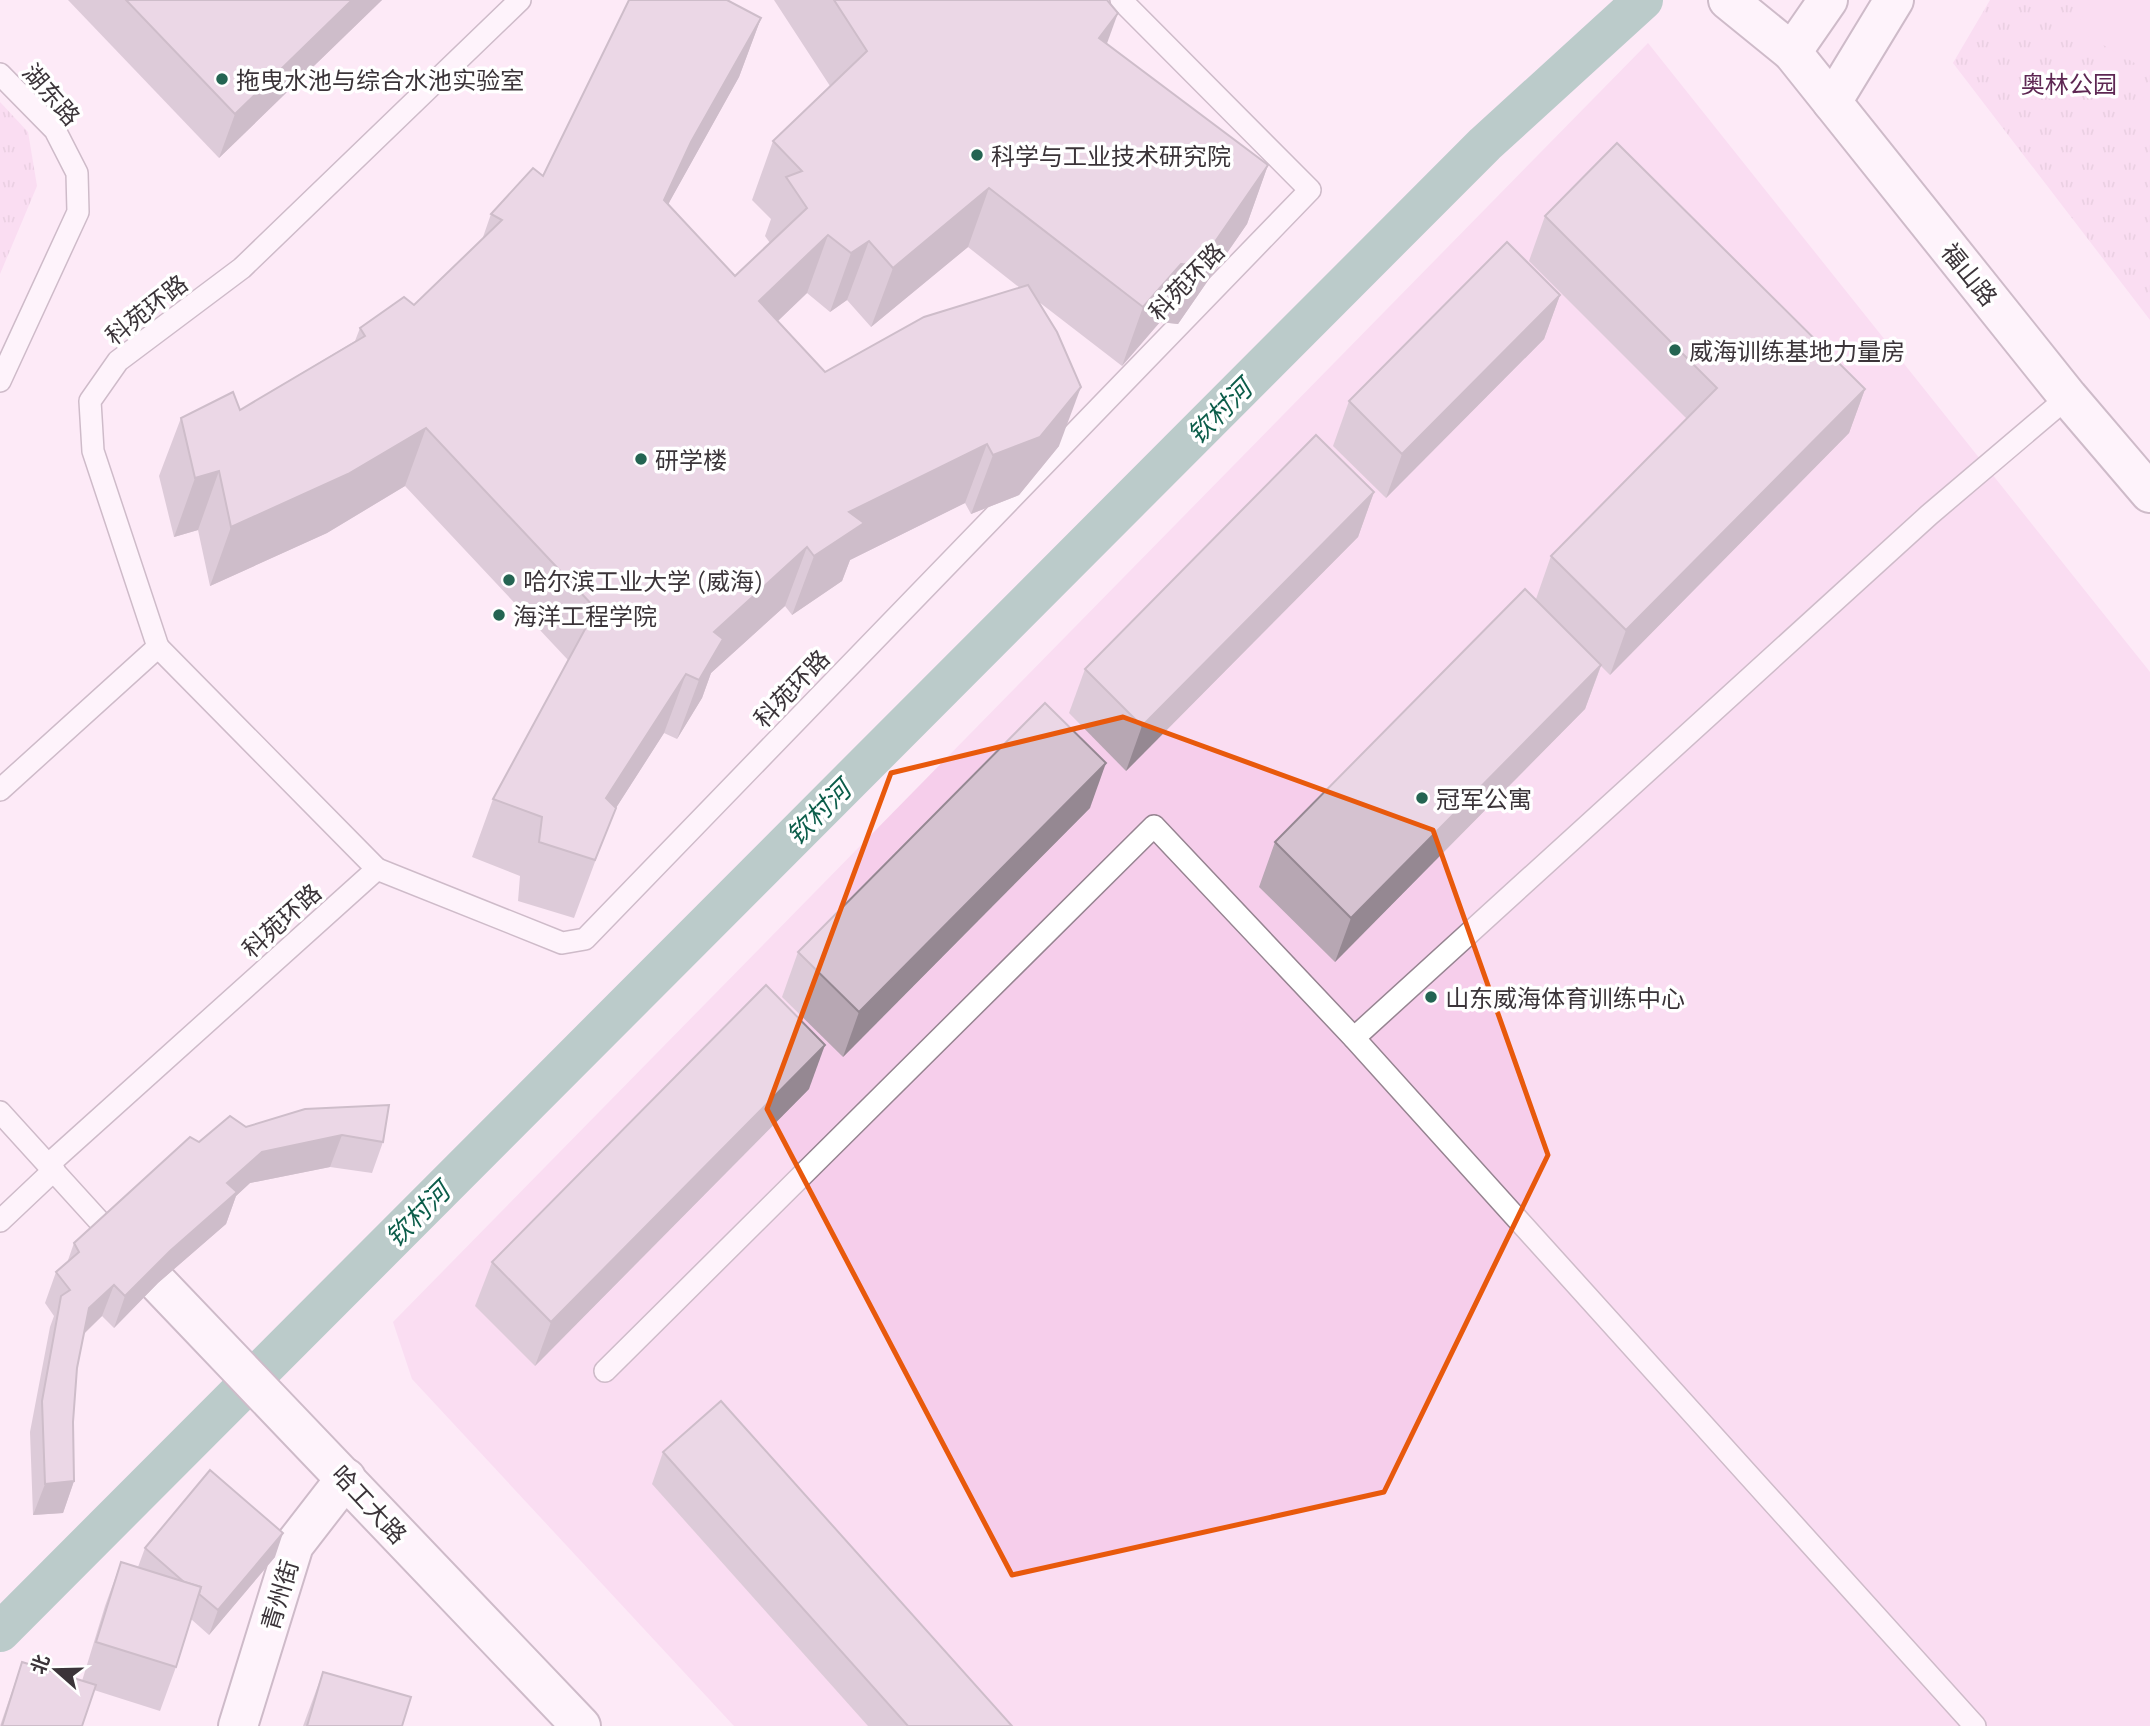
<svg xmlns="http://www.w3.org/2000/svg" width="2150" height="1726" viewBox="0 0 2150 1726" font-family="Manrope,'Noto Sans SC',sans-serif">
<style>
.grass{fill:url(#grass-tufts)}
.pitch{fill:#f6ceeb}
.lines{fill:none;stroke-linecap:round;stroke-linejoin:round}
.canal{stroke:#6aa693;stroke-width:40}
.lane-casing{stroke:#968491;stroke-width:24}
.street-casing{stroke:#968491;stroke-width:42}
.secondary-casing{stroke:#968491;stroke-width:42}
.lane{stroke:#fff;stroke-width:21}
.street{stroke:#fff;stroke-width:38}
.secondary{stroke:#fff;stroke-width:38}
.wall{fill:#b7a7b3;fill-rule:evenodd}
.shaded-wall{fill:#958892}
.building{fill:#d5c2d0;stroke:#958892;stroke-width:2}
.marked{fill:none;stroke:#e8590c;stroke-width:5;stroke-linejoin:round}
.poi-dot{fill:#246452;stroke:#fff;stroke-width:2.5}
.labels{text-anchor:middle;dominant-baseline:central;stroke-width:7;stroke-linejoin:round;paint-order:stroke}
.poi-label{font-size:24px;fill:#3b3439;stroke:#fff;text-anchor:start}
.park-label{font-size:24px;fill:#5e2753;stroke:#fff}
.street-label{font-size:24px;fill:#3b3439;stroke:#fff}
.water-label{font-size:26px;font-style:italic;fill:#0c5d4a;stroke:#fff}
</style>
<defs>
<pattern id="grass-tufts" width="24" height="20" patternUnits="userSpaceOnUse" patternTransform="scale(1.75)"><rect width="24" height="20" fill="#f6ceeb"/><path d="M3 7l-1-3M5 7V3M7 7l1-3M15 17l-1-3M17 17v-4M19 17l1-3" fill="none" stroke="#d4b2ca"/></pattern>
</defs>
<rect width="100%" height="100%" fill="#fdeaf7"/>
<g class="grass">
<path d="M1990,0h160v320l-197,-257z"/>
<path d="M0,102l28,30 9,54 -37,88z"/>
</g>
<g class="pitch">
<path d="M2092,0h58v64l-3,6 -72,-41z"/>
<path d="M1648,43l502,629v1054h-1416l-322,-347 -19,-57z"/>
<path d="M2150,91v35l-17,-17z"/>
</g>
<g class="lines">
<path class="canal" d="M0,1632l1485,-1488 158,-144"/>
<defs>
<g id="lane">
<path d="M0,74l55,56 22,43 1,39 -78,169"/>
<path d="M158,647l219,222"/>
<path d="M0,790l158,-143 -65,-196 -3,-50 28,-40 124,-93 278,-268"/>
<path d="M1354,1038l575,-523 139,-118"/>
<path d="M0,1112l110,121"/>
<path d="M49,1164l328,-295 185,74 23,-4 725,-749 -189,-190"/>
<path d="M0,1221l54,-51"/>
<path d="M605,1371l549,-545 200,212 621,688"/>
</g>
<path id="street" d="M238,1726l56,-181 52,-67"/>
<g id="secondary">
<path d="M1728,0l64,52 276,345 82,96"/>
<path d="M1792,52l36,-52"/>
<path d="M1832,102l62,-102"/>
<path d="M158,1283l423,443"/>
</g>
</defs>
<use href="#lane" class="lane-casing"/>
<use href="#street" class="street-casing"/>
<use href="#secondary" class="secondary-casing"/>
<use href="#lane" class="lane"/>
<use href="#street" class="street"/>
<use href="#secondary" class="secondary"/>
</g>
<g class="wall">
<path d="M68,0h314l-163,158z"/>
<path d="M774,0h333v44l161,121 -21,59 -69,100 -18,-2 -38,44 -83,-64 20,144 -40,49 -48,19 -6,-11 -115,57 -8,21 -50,34 -7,-9 -74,67 -9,25 -25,41 -13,-6 -50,78 -40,107 -56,-17 2,-25 -48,-19 21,-58 75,-139 -163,-174 -78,47 -117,53 -12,-56 -24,7 -15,-61 22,-58 59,-8 115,-69 5,-13 54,-23 68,-65 9,-26 270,-196 -22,59 -71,127 67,72 35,-33 -5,-7 6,-17 -19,-19 21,-59 57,-55zM968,247l52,41 -195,84 -47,-51 29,-28 23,19 17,-12 24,27z"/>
<path d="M1545,216l320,173 -16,44 -239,242 -9,-9 -16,43 -250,253 -76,-75 16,-45 261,-243 15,-43 136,-137 -158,-158z"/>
<path d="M1560,295l-16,44 -158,159 -53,-52 16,-45z"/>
<path d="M1374,492l-16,45 -232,234 -57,-58 16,-44z"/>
<path d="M1090,808l-247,249 -61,-60 16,-45z"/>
<path d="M809,1089l-274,277 -60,-60 17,-44z"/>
<path d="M305,1109l78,33 -11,31 -42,-6 -80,16 -14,13 -10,28 -68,59 -44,45 -12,-12 -18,18 -7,34 -4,54 1,59 -11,32 -30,2 -3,-83 20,-105 4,-11 -9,-13 11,-31 11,-9 7,-20 125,-101z"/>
<path d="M663,1452l349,274h-144l-216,-242z"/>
<path d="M145,1548l130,9 -66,78 -18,-16 -15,48 -16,44 -66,-21 -12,36h-82l22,-64 60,19 23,-75 16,-44 17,5z"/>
<path d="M323,1672l79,54h-99z"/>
</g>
<g class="shaded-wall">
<path d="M352,0h30l-163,158 16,-44z"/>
<path d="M1118,13l-21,58 2,-33z"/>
<path d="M761,18l-22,59 -69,124 -27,58 21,-59 27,-58z"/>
<path d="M1268,165l-21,59 -69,100 -18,-2 -38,44 21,-59z"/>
<path d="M989,188l-21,59 -97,80 22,-59z"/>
<path d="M828,235l-21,58 -70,67 22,-59z"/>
<path d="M869,241l-22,59 -17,12 21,-59z"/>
<path d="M1560,295l-16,44 -158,159 16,-44z"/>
<path d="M1081,387l-22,59 -40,49 -48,19 22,-59z"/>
<path d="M1865,389l-16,44 -239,242 16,-45z"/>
<path d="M426,428l-21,58 -78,47 -117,53 21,-59z"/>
<path d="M987,444l-22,59 -115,57 -8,21 -50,34 22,-59 35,-44z"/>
<path d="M219,471l-21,59 -24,7 21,-59z"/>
<path d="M1374,492l-16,45 -232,234 16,-45z"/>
<path d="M807,547l-22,59 -74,67 -9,25 -25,41 22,-59 15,-48z"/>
<path d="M1601,665l-16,44 -250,253 16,-44z"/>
<path d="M686,674l-22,59 -50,78 -40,107 40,-107 -29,46 21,-59z"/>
<path d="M1106,763l-16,45 -247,249 16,-45z"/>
<path d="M825,1045l-16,44 -274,277 16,-44z"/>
<path d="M342,1135l-12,32 -80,16 -14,13 -10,28 -68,59 -44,45 11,-32 102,-113 35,-31z"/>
<path d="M114,1285l-12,31 -25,24 12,-32z"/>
<path d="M74,1481l-11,32 -30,2 12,-31z"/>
<path d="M283,1533l-8,24 -66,78 9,-25z"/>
</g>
<g class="building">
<path d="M126,0h226l-117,114z"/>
<path d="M629,0h98l34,18 -70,124 -27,58 71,76 72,-68 -21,-31 16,-6 -29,-30 94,-90 -33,-51h273l11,13 -19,25 169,127 -69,100 -18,-1 -38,43 -154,-119 -96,80 -24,-27 -18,12 -23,-18 -69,66 66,71 99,-55 104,-32 29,47 24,55 -41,50 -47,18 -6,-11 -138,68 15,11 -50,33 -7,-9 -93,85 9,7 -24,41 -13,-6 -80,124 10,10 -21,52 -56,-18 3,-25 -49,-18 103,-190 -170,-181 -78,46 -117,53 -12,-56 -24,7 -14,-60 52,-26 7,18 125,-74 -5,-8 44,-31 10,8 88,-85 -11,-6 42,-46 10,8z"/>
<path d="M1617,143l248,246 -239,241 -75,-74 166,-168 -172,-172z"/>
<path d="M1507,242l53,53 -158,159 -53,-53z"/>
<path d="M1316,435l58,57 -232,234 -57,-57z"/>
<path d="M1525,589l76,76 -250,253 -76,-76z"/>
<path d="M1045,703l61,60 -247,249 -61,-60z"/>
<path d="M766,985l59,60 -274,277 -59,-60z"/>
<path d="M389,1105l-6,37 -41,-7 -80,17 -35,31 10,9 -67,59 -45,45 -11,-11 -25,23 -12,60 -4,54 1,59 -29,3 -3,-83 19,-105 9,-6 -14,-18 23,-20 -5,-9 116,-106 9,5 31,-26 16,11 59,-18z"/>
<path d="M721,1401l291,325h-104l-245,-274z"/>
<path d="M210,1470l73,63 -65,77 -19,-16 2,-7 -17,-5 -39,-34z"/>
<path d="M121,1562l80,25 -25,80 -80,-25z"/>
<path d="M22,1662l74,23 -14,41h-80z"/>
<path d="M323,1672l88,25 -9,29h-95z"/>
</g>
<path d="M0 0H2150V1726H0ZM1123,717l310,113 115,325 -164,337 -372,83 -245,-466 124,-336z" fill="#fdeaf7" fill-opacity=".55" fill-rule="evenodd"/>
<path class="marked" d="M1123,717l310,113 115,325 -164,337 -372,83 -245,-466 124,-336z"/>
<g class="poi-dot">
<circle cx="222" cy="79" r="7"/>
<circle cx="977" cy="155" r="7"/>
<circle cx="1675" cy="350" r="7"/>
<circle cx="641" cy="459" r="7"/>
<circle cx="509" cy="580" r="7"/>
<circle cx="499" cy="615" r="7"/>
<circle cx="1422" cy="798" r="7"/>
<circle cx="1431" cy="997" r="7"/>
</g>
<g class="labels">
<g class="poi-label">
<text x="236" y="79">拖曳水池与综合水池实验室</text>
<text x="991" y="155">科学与工业技术研究院</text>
<text x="1689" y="350">威海训练基地力量房</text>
<text x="655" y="459">研学楼</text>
<text x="523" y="580">哈尔滨工业大学 (威海)</text>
<text x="513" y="615">海洋工程学院</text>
<text x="1436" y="798">冠军公寓</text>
<text x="1445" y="997">山东威海体育训练中心</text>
</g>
<g class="park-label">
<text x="2069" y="83">奥林公园</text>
</g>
<g class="street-label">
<text transform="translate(52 94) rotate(49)">湖东路</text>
<text transform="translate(1970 274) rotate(51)">福山路</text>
<text transform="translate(1186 281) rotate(-46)">科苑环路</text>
<text transform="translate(146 309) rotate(-38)">科苑环路</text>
<text transform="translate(791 688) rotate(-46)">科苑环路</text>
<text transform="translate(281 920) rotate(-42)">科苑环路</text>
<text transform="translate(370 1504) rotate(47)">哈工大路</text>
<text transform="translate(279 1595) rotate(-73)">青州街</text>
</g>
<g class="water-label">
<text transform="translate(1219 411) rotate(-45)">钦村河</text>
<text transform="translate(818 812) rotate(-45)">钦村河</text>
<text transform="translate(417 1214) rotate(-45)">钦村河</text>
</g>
</g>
<g transform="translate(56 1670) rotate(290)" stroke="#ffffff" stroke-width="5" paint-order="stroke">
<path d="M0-5L12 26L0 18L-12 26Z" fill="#3b3439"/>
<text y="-10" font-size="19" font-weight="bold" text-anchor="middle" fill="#3b3439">北</text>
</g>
</svg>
